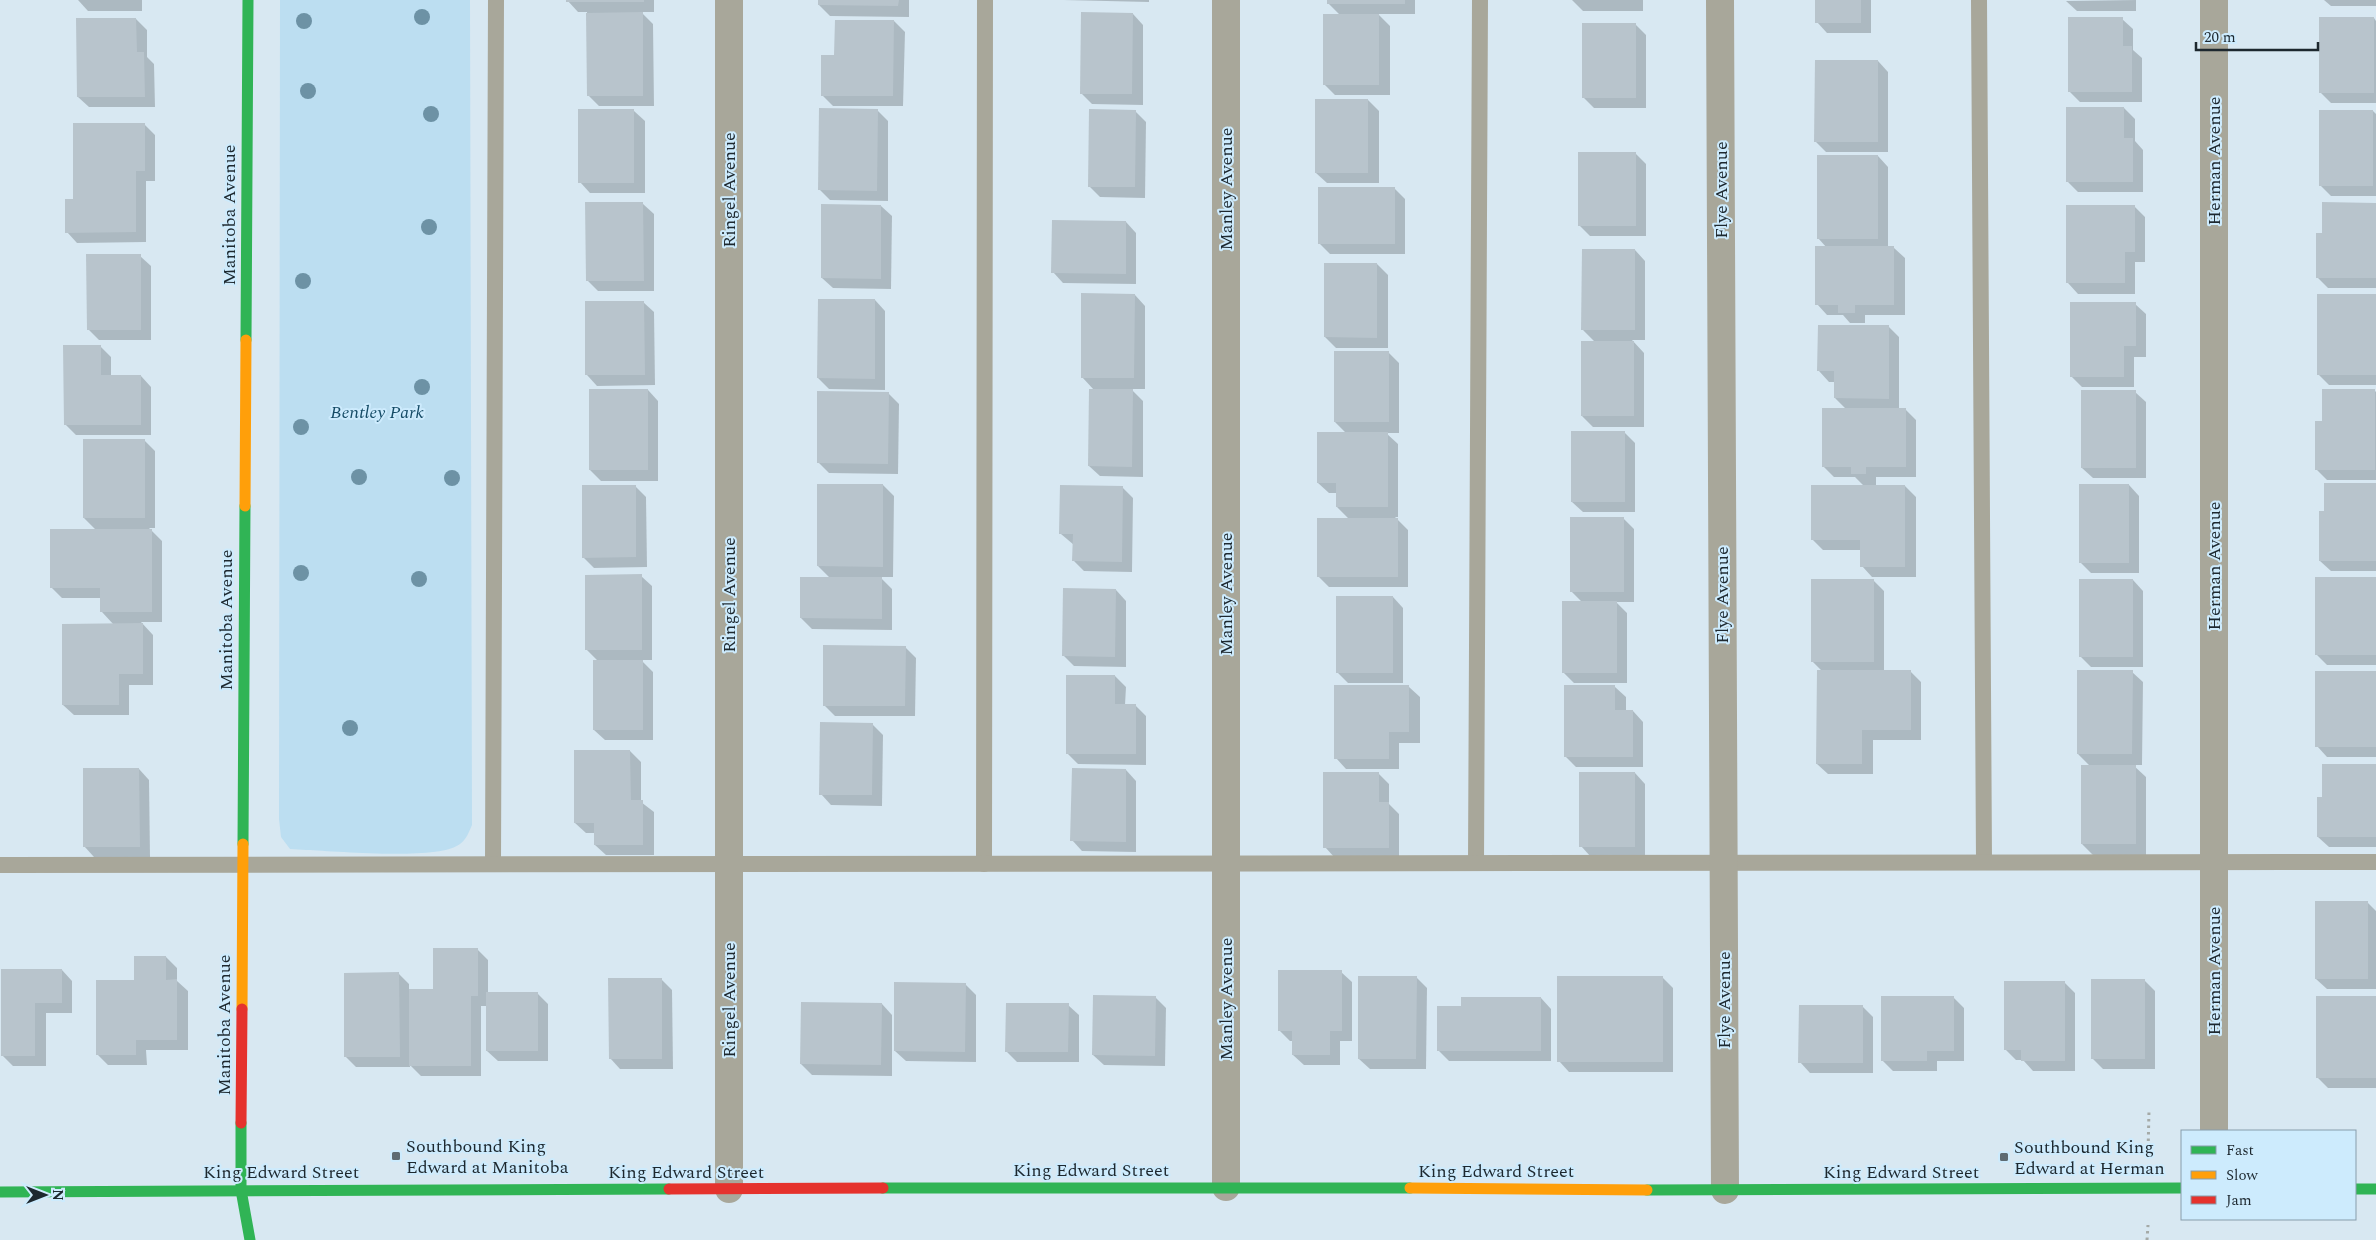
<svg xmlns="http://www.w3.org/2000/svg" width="2376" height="1240" viewBox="0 0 2376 1240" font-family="Spectral,serif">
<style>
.green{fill:#bcdef1}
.shadow{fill:#0003}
.building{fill:#b8c4cc}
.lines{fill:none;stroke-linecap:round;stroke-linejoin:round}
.path{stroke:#a5aaa7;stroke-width:3;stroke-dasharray:2.5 4;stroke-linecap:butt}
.lane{stroke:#a8a79a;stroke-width:16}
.street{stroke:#a8a79a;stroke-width:28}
.fast{stroke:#30b455;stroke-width:11}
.slow{stroke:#ff9f0a;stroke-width:11}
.jam{stroke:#e5322d;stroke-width:11}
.tree{fill:#6d92a5}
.poi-dot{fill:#5e6b73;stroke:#cdebfd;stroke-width:2}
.labels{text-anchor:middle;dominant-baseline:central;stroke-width:4;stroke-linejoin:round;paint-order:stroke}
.street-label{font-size:18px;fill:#1d282f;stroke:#cdebfd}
.park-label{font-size:18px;font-style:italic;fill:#154b66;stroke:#cdebfd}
.poi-label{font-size:18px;fill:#1d282f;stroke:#cdebfd;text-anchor:start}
</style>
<rect width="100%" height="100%" fill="#d8e8f2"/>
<path class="green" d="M280,0h190l2,825c-3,7 -6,15 -12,19 -21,17 -124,7 -154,6l-16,-1 -9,-12 -2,-18z"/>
<g class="shadow">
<path d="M78,0h64v11h-54z"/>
<path d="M567,0h87v12h-13l12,12 1,82h-55l-11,-11 -1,-83h-9z"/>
<path d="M819,0h90v17l-79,-1 -11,-11z"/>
<path d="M1063,0h86v2z"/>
<path d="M1328,0h87v14h-37l12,12v69h-55l-11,-11 16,-69 -12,-12z"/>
<path d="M1572,0h71v11h-60z"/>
<path d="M1817,0h54v33h-44l-10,-11z"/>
<path d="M2136,0v11h-59l-11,-10z"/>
<path d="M2324,0h52v6h-45z"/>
<path d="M1133,14l10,11v80l-51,-1 -11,-11z"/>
<path d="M2374,18l2,3v82h-45l-11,-11z"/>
<path d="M136,19l11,11v27l7,7 1,43h-66l-11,-10z"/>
<path d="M2122,19l11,10v21l9,8v44h-62l-11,-11z"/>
<path d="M894,21l11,11 -2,74h-70l-11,-11 14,-38z"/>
<path d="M1635,24l11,11v73h-52l-11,-11z"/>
<path d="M1878,61l10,11v80h-62l-11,-11z"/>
<path d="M1368,100l11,11v72h-52l-11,-10z"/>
<path d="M2124,108l11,11v22l8,9v42h-65l-10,-10z"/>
<path d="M877,110l11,11v80l-58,-1 -11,-11z"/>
<path d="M634,111l11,10v72h-55l-10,-11z"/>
<path d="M1135,111l11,11 -1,76 -45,-1 -11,-11z"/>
<path d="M2373,111l3,3v82h-45l-10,-10z"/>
<path d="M144,124l11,11v46h-9v61l-69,1 -10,-11 7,-32z"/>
<path d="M1635,153l11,11v72h-56l-11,-11z"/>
<path d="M1878,156l10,11v81h6l11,10v57h-40v8h-15l-7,-8h-16l-10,-11 10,-56 -9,-10z"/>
<path d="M1395,189l10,10v55h-75l-11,-11z"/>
<path d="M643,204l11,10v77h-56l-11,-11z"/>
<path d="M2376,204v84h-48l-11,-11 6,-43z"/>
<path d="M881,206l11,10 -1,73 -58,-1 -11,-10z"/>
<path d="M2134,206l11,11v45h-10v32h-57l-10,-11z"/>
<path d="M1126,222l10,11v51l-73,-1 -10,-11z"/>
<path d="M1635,250l10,11v79h-13l12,13v74h-51l-11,-11 13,-74 -12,-12z"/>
<path d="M140,256l11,10v74h-52l-11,-11z"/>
<path d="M1377,264l11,11v73h-52l-11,-11z"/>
<path d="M1135,295l10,11v83h-14l12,12v76l-43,-1 -11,-10 5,-76 -12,-13z"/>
<path d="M2376,295v90h-47l-11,-11z"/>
<path d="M875,300l10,11v79l-56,-1 -11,-11z"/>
<path d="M643,302l11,10 1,73 -58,1 -10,-11z"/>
<path d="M2135,304l11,10v43h-12v30h-52l-11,-11z"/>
<path d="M1888,326l11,11v73h7l10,10v57h-40v9h29l11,11v80h-44l-10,-11v-16h-39l-11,-11 52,-53 -9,-9h-21l-11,-11 24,-56 -12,-12v-16h-6l-10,-11z"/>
<path d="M100,346l11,11v19h30l10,11v48h-75l-11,-11z"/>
<path d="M1388,352l11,11v70h-13l12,11v73h-3l13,13v57h-79l-11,-11 32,-56 -13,-13v-14h-8l-11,-10 28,-50 -11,-11z"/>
<path d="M648,390l10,11v80h-57l-11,-11z"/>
<path d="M2374,390l2,2v88h-49l-10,-10 6,-48z"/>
<path d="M2135,392l11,10v76h-53l-11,-10z"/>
<path d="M888,393l11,11 -1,70 -69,-1 -11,-11z"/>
<path d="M1624,432l11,11v69h-52l-11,-10z"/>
<path d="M144,440l11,11v77h-6l13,13v81h-21l12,13v50h-24v30h-55l-11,-10 51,-80 -12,-13v-14h-40l-11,-11 46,-56 -13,-13z"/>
<path d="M2376,484v87h-45l-11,-10 5,-49z"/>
<path d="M883,485l11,11 -1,81h-13l12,12v41l-80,-1 -11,-11 29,-40 -12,-12z"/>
<path d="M2129,485l10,11v77h-48l-11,-11z"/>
<path d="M635,486l11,11 1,70 -53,1 -11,-11z"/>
<path d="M1122,487l11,11 -1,74 -48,-1 -10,-10v-16l-13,-11z"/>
<path d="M1623,518l11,11v73h-18l11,11v70h-53l-11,-11 19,-70 -11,-11z"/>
<path d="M641,576l11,10v74h-11l12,12v68h-48l-11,-10 4,-69 -12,-12z"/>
<path d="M2376,579v86h-49l-11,-11z"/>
<path d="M1873,580l11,11v80h26l11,11v58h-48v34h-45l-11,-10 5,-93 -10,-10z"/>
<path d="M2133,580l10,11v76h-52l-11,-11z"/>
<path d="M1116,590l10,11v66l-52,-1 -11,-11z"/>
<path d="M1393,597l10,11v75h-55l-11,-11z"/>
<path d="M905,647l11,11 -1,58h-80l-11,-11z"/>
<path d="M2132,672l11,10 -1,83h-9l13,12v78h-53l-11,-11 9,-77 -13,-13z"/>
<path d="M2376,673v84h-49l-10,-11z"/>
<path d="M1115,676l11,11 -1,18h10l11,11v49l-68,-1 -11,-11z"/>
<path d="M1409,687l11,10v46h-21v26h-53l-10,-11z"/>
<path d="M1615,687l11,10v14h7l10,11v45h-67l-11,-11z"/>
<path d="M872,724l11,11 -1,71 -51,-1 -10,-11z"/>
<path d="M630,751l11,11v40l13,10v43h-48l-11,-10v-12h-9l-11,-10z"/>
<path d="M2376,765v82h-47l-11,-10 5,-39z"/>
<path d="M139,769l10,11 1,77h-56l-10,-11z"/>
<path d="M1126,770l10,11v71l-54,-1 -10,-11z"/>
<path d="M1378,773l11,11v20l10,10v44h-64l-10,-11z"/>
<path d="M1635,773l10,11v73h-54l-10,-11z"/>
<path d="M2367,902l9,9v78h-49l-11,-10z"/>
<path d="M477,949l11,11v34h50l10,10v57h-50l-11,-10v-45h-6v70h-60l-11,-11v2h-54l-11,-11 54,-82 10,10v6h25z"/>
<path d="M166,957l11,11v13l11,10v59h-42l1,15h-39l-11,-11 39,-73z"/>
<path d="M62,970l10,11v32h-26v53h-33l-11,-11v-84z"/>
<path d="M1341,972l11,10v59h-12v24h-36l-11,-10v-14h-3l-11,-11z"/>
<path d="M1416,977l11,11 -1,81h-56l-11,-10z"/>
<path d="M1663,978l10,10v84h-104l-10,-11z"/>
<path d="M661,979l11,11 1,79h-53l-10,-11z"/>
<path d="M2144,980l11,11v78h-52l-11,-11z"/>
<path d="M2064,982l11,11v78h-42l-10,-11h-7l-11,-11z"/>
<path d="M965,984l11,11v67l-70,-1 -11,-10z"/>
<path d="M1155,997l11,11 -1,58 -61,-1 -11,-10z"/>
<path d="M1953,997l11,11v53h-27v10h-44l-11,-11z"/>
<path d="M2376,997v91h-48l-11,-11z"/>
<path d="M1541,998l10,11v52h-102l-10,-10z"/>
<path d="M882,1004l10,11v61l-80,-1 -11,-11z"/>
<path d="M1068,1005l11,10v47h-62l-11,-11z"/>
<path d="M1863,1007l10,10v56h-63l-10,-11z"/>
</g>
<g class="building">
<rect x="566" y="0" width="78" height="2"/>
<path d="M818,0h81l-1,6 -80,-1z"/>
<rect x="1327" y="0" width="78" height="4"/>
<rect x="1815" y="0" width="46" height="23"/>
<path d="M643,12v84h-56l-1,-83z"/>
<path d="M1081,12l52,1 -1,81h-52z"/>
<rect x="1323" y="14" width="56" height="71"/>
<path d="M2068,17h55v29h9v46h-64z"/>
<rect x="2319" y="17" width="55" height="76"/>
<path d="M76,18h60l1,34h7l1,45h-68z"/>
<path d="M835,20h59l-1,76h-72v-41h13z"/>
<rect x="1582" y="23" width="54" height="75"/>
<path d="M1815,60h63v82h-64z"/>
<rect x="1315" y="99" width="53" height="74"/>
<path d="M2066,107h58v31h9v44h-67z"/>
<path d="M819,108l59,1 -1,82 -59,-1z"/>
<rect x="578" y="109" width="56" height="74"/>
<path d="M1089,109l47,1 -1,77h-47z"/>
<rect x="2319" y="110" width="54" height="76"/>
<path d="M73,123h72v48h-9v61l-71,1v-34h8z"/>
<rect x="1578" y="152" width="58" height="74"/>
<rect x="1817" y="155" width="61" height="84"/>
<rect x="1318" y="187" width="77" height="57"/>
<path d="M585,202h58l1,79h-58z"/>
<path d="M2322,202l54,1v75h-60v-45h6z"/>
<path d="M821,204l60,1v74l-60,-1z"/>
<path d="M2066,205h69v47h-10v31h-59z"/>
<path d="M1052,220l74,1v53l-75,-1z"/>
<path d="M1815,246h79v59h-39v8h-17v-8h-23z"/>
<path d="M1582,249h53v81h-54z"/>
<path d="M86,254h55v76h-54z"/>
<path d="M1324,263h53v75l-53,-1z"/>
<path d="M1081,293l54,1 -1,84h-53z"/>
<rect x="2317" y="294" width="59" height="81"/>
<path d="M818,299h57v80l-58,-1z"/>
<path d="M585,301h59l1,74h-60z"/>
<path d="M2070,302h66v44h-12v31h-54z"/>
<path d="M1818,325h71v74l-55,-1v-27h-17z"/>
<rect x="1581" y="341" width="53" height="75"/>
<path d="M63,345h38v30h40v50h-77z"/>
<rect x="1334" y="351" width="55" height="71"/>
<rect x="589" y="389" width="59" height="81"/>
<path d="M1089,389h44l-1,78 -44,-1z"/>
<path d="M2322,389h53v81h-60v-49h7z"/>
<rect x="2081" y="390" width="55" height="78"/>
<path d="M817,391l72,1 -1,72 -71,-1z"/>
<path d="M1822,408h84v59h-40v7h-15v-7h-29z"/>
<rect x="1571" y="431" width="54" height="71"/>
<path d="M1317,432h71v75h-52v-24h-19z"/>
<rect x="83" y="439" width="62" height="79"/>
<path d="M2324,483h52v78h-57v-50h5z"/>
<path d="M817,484h66v83l-66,-1z"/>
<rect x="2079" y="484" width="50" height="79"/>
<path d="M582,485h54v72l-54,1z"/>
<path d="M1060,485l63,1 -1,76 -50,-1 1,-27h-14z"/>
<path d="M1811,485h94v82h-45v-27h-49z"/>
<rect x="1570" y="517" width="54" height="75"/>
<rect x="1317" y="518" width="81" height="59"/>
<path d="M50,529h102v83h-52v-24h-50z"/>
<path d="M642,574v76h-57v-75z"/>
<path d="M800,577h82v42l-82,-1z"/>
<rect x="2315" y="577" width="61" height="78"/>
<rect x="1811" y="579" width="63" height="83"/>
<rect x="2079" y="579" width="54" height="78"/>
<path d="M1063,588l53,1 -1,68 -53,-1z"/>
<rect x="1336" y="596" width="57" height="77"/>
<rect x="1562" y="601" width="55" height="72"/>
<path d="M143,623v51h-24v31h-57v-81z"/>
<path d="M823,645l83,1 -1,60h-82z"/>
<rect x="593" y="660" width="50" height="70"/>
<path d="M1817,670h94v60h-49v34h-46z"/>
<path d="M2077,670h56l-1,84h-55z"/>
<rect x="2315" y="671" width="61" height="76"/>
<path d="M1066,675h49v29h21v50h-70z"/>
<path d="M1334,685h75v47h-20v27h-55z"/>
<path d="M1564,685h51v25h18v47h-69z"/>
<path d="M820,722l53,1 -1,72h-53z"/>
<path d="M574,750h56l1,50h12v45h-49v-22h-20z"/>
<path d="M2322,764h54v73h-59v-40h5z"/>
<rect x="2081" y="765" width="55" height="79"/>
<path d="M83,768h56l1,79h-57z"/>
<path d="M1072,768l54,1v73l-56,-1z"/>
<path d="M1323,772h56v30h10v46h-66z"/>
<rect x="1579" y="772" width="56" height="75"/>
<rect x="2315" y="901" width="53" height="78"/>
<path d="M433,948h45v48h-7v70h-62v-77h24z"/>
<path d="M134,956h32v24l11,-1v61h-41v15h-40v-75h38z"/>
<path d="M1,969h61v34h-27v53h-34z"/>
<path d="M1278,970h64v61h-12v24h-38v-24h-14z"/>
<path d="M399,972l1,85h-56v-84z"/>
<path d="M1358,976h59l-1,83h-58z"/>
<rect x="1557" y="976" width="106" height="86"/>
<path d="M608,978h54v81h-53z"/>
<rect x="2091" y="979" width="54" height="80"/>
<path d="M2004,981h61v80h-44v-11h-17z"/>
<path d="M894,982l72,1 -1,69 -71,-1z"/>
<rect x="486" y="992" width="52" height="59"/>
<path d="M1093,995l63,1 -1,60 -63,-1z"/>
<path d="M1881,996h73v55h-27v10h-46z"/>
<rect x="2316" y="996" width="60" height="82"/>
<path d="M1461,997h80v54h-104v-45h24z"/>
<path d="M801,1002l81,1 -1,62 -81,-1z"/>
<path d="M1006,1003h63l-1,49h-63z"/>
<path d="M1799,1005h64v58h-65z"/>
</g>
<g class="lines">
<g class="path">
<path d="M2148,1154l1,-44"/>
<path d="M2147,1240l1,-15"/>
</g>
<g class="lane">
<path d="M1979,0l5,862"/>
<path d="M1476,863l4,-863"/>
<path d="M493,864l3,-864"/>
<path d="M984,864l1,-864"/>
<path d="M0,865l2376,-3"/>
</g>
<g class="street">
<path d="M1720,0l5,1190"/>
<path d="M2214,0v1131"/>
<path d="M1226,1187v-1187"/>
<path d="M729,1189v-1189"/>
</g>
<g class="fast">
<path d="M246,340l2,-340"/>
<path d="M243,844l2,-338"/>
<path d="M241,1123v67l9,50"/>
<path d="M883,1188h527"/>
<path d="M2355,1189h21"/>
<path d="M1647,1190l535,-2"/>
<path d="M0,1192l669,-3"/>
</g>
<g class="slow">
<path d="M245,506l1,-166"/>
<path d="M242,1009l1,-165"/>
<path d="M1410,1188l237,2"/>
</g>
<g class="jam">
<path d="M241,1123l1,-114"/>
<path d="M669,1189l214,-1"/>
</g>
</g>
<g class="tree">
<circle cx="422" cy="17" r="8"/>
<circle cx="304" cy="21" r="8"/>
<circle cx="308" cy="91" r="8"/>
<circle cx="431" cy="114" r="8"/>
<circle cx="429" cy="227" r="8"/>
<circle cx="303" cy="281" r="8"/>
<circle cx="422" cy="387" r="8"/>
<circle cx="301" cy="427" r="8"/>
<circle cx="359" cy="477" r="8"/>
<circle cx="452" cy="478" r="8"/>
<circle cx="301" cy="573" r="8"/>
<circle cx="419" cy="579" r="8"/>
<circle cx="350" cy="728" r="8"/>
</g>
<g class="poi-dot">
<rect x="391" y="1151" width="10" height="10" rx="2.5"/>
<rect x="1999" y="1152" width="10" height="10" rx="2.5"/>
</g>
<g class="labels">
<g class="street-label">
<text transform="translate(2214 161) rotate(-90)">Herman Avenue</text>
<text transform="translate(1226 189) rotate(-90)">Manley Avenue</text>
<text transform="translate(729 190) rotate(-90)">Ringel Avenue</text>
<text transform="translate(1721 190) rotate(-90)">Flye Avenue</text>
<text transform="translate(229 215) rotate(-90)">Manitoba Avenue</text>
<text transform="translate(2214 566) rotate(-90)">Herman Avenue</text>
<text transform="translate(1226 594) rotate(-90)">Manley Avenue</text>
<text transform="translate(729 595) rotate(-90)">Ringel Avenue</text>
<text transform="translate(1722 595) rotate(-90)">Flye Avenue</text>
<text transform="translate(226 620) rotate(-90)">Manitoba Avenue</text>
<text transform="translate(2214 971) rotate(-90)">Herman Avenue</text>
<text transform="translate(1226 999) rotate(-90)">Manley Avenue</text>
<text transform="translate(729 1000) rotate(-90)">Ringel Avenue</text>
<text transform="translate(1724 1000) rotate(-90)">Flye Avenue</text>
<text transform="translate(224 1025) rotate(-90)">Manitoba Avenue</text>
<text x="1091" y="1170">King Edward Street</text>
<text x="1496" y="1171">King Edward Street</text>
<text x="281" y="1172">King Edward Street</text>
<text x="686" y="1172">King Edward Street</text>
<text x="1901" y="1172">King Edward Street</text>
</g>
<g class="park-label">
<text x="377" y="412">Bentley Park</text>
</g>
<g class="poi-label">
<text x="406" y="1146">Southbound King<tspan x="406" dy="21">Edward at Manitoba</tspan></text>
<text x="2014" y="1147">Southbound King<tspan x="2014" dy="21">Edward at Herman</tspan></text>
</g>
</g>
<rect x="2181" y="1130" width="175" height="90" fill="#cdebfd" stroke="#879dab"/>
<rect x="2191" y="1146" width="25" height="8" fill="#30b455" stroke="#879dab"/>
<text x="2226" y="1155" font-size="15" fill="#1d282f">Fast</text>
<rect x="2191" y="1171" width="25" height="8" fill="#ff9f0a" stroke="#879dab"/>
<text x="2226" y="1180" font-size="15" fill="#1d282f">Slow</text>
<rect x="2191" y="1196" width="25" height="8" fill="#e5322d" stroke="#879dab"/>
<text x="2226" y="1205" font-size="15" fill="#1d282f">Jam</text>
<g transform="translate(45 1195) rotate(90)" stroke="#cdebfd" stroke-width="4" paint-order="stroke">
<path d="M0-4L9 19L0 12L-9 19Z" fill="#1d282f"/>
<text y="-8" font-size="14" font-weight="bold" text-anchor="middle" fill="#1d282f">N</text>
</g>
<path d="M2196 42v8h122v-8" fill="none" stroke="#1d282f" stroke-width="2.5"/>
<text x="2204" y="42" font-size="15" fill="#1d282f" stroke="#cdebfd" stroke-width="4" paint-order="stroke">20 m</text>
</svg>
